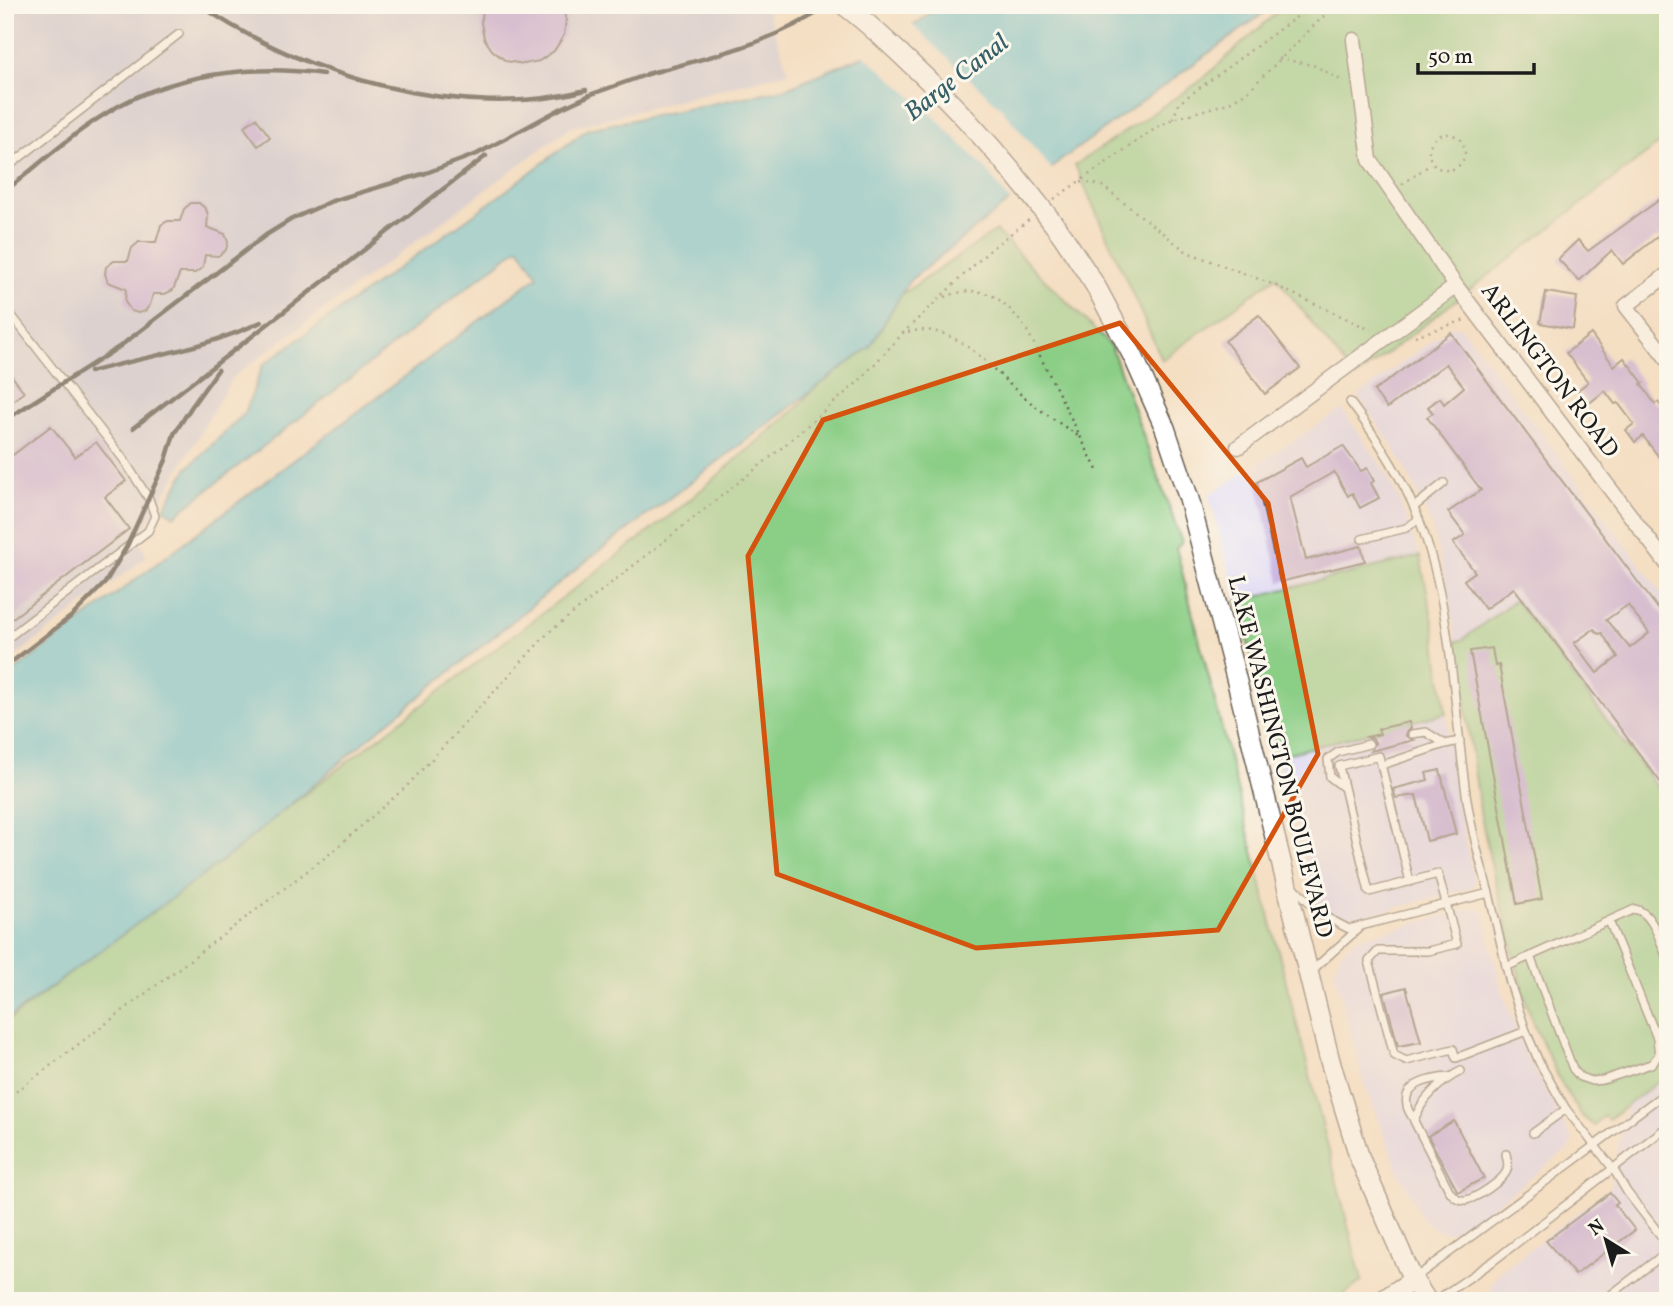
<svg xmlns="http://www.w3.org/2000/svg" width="1673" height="1306" viewBox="0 0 1673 1306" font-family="Vollkorn,serif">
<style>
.built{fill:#dbd6f7}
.industrial{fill:#c1c2dd}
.green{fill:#8bce86;stroke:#547551;stroke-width:2}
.water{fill:#5bc4d7;stroke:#3c707a;stroke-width:2}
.pier{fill:#f4dfc3}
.building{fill:#b599df;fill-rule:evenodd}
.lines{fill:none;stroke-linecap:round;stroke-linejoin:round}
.service-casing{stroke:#686056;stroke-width:10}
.minor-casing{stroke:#686056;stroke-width:17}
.secondary-casing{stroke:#686056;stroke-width:22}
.path{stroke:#686056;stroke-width:2.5;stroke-dasharray:2 5;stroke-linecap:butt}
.service{stroke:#fff;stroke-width:7}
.minor{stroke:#fff;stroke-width:14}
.secondary{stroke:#fff;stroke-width:19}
.rail{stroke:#1c1c1c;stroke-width:4.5}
.secondary-bridge-casing{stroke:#686056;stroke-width:22;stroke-linecap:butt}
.secondary-bridge{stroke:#fff;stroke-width:19}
.marked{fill:none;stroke:#d4530e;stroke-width:5;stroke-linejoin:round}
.labels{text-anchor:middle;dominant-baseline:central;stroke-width:6;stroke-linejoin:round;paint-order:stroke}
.street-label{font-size:24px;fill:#1c1c1c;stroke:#fbf7ec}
.water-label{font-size:26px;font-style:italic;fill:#355f67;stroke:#fbf7ec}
</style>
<rect width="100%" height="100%" fill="#fbf7ec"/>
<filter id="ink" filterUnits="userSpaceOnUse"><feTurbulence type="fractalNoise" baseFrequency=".0143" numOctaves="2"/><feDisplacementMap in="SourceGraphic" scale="14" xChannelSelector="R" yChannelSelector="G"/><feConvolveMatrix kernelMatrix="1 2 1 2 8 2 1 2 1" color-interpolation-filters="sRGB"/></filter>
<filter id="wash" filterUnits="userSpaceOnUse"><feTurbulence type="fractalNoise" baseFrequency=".00686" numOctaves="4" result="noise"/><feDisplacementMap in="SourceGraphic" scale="28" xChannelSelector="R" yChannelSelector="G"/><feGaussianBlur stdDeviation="1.57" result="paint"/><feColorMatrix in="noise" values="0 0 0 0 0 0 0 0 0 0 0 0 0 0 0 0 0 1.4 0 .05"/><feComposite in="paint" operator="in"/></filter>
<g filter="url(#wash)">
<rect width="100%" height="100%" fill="#f4dfc3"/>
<g class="built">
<path d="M1450,327h11l207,274v200l-153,-201 -54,40 -5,1 -6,-43 -19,-74 -18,-40 -20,-37 -35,-51z"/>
<path d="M1342,409l40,57 17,34 21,56 -183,45 -28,-106z"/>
<path d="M1446,713l20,134 9,34 -1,4 -3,3 -121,32 -12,-1 -13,-7 -11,-16 -36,-140z"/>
<path d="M1477,907l6,5 17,72 24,67 49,90 -3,7 -104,79 -18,5 -13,-3 -11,-7 -26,-51 -36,-94 -27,-105 6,-20 15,-13z"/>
<path d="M1668,1074v227h-179l3,-18 10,-13 107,-81 18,-84z"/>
</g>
<path class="industrial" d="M5,5h760l24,67 -220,56 -336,249 -94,161 7,19 -141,107z"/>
<g class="green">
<path d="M1285,5h383v132l-313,241 -79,-101 -114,83 -87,-195 124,-83z"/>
<path d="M996,231l115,115 71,197 -6,5 186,733 -27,20h-1330v-278l675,-515 121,-104 68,-88z"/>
<path d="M1420,556l14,71 12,86 -168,43 -41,-155z"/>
<path d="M1515,600l153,201v273l-60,46 -4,-4 -10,10 -11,-9 -21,-32 -27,-58 -10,-27 -34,-136 -11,-53 -24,-170 6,-1z"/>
</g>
<path class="water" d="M941,5h334l-211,153 -155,123 -39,66 -280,211 -214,174 -143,121 -228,168v-343l533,-402 -19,-29 -345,269 -10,-8 23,-39 58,-56 18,-48 232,-166 93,-70 196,-40 77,-32 56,-34z"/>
<path class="pier" d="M910,23l90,84 53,64 -41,33 -26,-35 -60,-61 -64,-55z"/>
<g id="blocks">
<g class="building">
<path d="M484,5h78l4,15 -2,15 -10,16 -15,10 -15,3 -18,-3 -14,-11 -8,-12 -3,-15z"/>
<path d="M256,118l14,19 -12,9 -14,-19z"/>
<path d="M1662,198l6,8v26l-10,7 -1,-2 -34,27 -11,-14 -33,31 -21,-22 20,-19 10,11z"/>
<path d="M191,203h8l7,6 2,6 -1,12 18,7 3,8 -2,8 -8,6 -13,-1 -2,12 -8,6h-15l-7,17 -8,4h-12l-3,11 -5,6 -7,2 -7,-2 -6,-9 1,-13 -18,-7 -3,-8 1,-7 8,-6h14l4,-13 7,-6h17l5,-17 7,-4h12l4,-12z"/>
<path d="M1546,292l31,5 -4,32 -33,-6z"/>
<path d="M1259,315l41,53 -35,26 -40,-53z"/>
<path d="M1451,333l217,289v170l-154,-204 -29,21 -21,-29 11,-8 -22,-29 12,-8 -17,-23 33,-22 -54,-73 6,-4 -5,-6 12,-9 4,6 20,-17 -18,-23 -59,44 -13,-17zM1628,605l21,28 -19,15 -24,-28zM1594,629l5,5 3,-1 16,24 -21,16 -23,-30z"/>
<path d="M1591,334l23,32 10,-8 19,25 -2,1 14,20 3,-2 10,13v54l-25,-33 -8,6 -9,-12 8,-6 -16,-21 -3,1 -10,-13 -17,13 -10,-14 10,-8 -22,-29z"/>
<path d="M5,367l19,25 -19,15z"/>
<path d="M51,426l24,31 21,-15 30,39 -21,16 24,32 -124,95v-163z"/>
<path d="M1343,446l18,25 6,-3 7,13 -3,2 8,15 -19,10 -8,-15 -4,3 -14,-24 -44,25 16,63 55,-14 4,15 -85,21 -23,-100 44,-24 5,9z"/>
<path d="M1492,648l3,18 4,-1 43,234 -25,5 -47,-253z"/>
<path d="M1409,722l2,6 -4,3 -1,5 8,4 -43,11 4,-8 -2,-4 -6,-2 13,-3 -2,-5z"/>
<path d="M1440,770l16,64 -29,7 -11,-46 -20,3 -3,-9 35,-9 -2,-7z"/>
<path d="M1406,987l15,55 -23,4 -14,-53z"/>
<path d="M1454,1121l30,57 -26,14 -30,-56z"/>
<path d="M1610,1193l8,10 -3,2 20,25 -60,45 -29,-34z"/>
</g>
</g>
</g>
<g filter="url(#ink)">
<use href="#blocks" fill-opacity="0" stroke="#686056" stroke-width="2"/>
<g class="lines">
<defs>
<g id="service">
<path d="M5,169l174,-135"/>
<path d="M5,307l119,153 25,39 6,17 -7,15 -143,109"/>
<path d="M1350,402c28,37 53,76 70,120 33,88 33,185 47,278 5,32 13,62 22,93"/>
<path d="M1414,507l30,-24"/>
<path d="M1362,539l44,-11 13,-9"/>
<path d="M1412,734l14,-2 19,12"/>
<path d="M1382,765l63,-21 15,-3"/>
<path d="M1343,787l-13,-10 -2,-18 10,-7 31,-8"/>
<path d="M1410,882l-31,-126 -40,10 30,126 69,-18 19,70 -29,7h-50l-9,10 25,94 12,6 47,-12 3,9 70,-27"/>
<path d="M1293,886l29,29 27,14 140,-36 21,90 16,48 13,31 27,47 48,61 13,22 41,53"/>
<path d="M1530,956l43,113 7,8 12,4 11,-1 48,-16 8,-9 -2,-17 -48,-117"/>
<path d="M1506,967l129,-58c19,4 26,36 33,52"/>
<path d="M1311,975l6,-9 41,-37"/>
<path d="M1461,1071c-20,10 -40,28 -47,50l35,69c3,5 7,9 13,10 10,2 42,-20 45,-30 2,-5 0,-11 -1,-16"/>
<path d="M1414,1120c-2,-4 -7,-10 -7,-15 -5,-23 28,-27 43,-28"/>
<path d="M1533,1133l33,-24"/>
<path d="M1415,1278l253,-187"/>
<path d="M1435,1301l57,-39 176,-136"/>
<path d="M1616,1301l-4,-7 56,-43"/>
</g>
<g id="minor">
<path d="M1354,40l16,120 86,126"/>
<path d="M1668,274l-42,32 42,54"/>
<path d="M1238,447l218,-161 212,279"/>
</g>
<g id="secondary">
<path d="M1062,235l33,50 39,73 31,70 24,71 46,175 95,387 30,98 53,121 14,21"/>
<path d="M1382,1301l31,-21"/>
</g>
</defs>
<use href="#service" class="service-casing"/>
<use href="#minor" class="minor-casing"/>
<use href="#secondary" class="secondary-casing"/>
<g class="path">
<path d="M1279,58l37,8 28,16"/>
<path d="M1173,119l6,-16 120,-88"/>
<circle cx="1447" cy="152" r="18"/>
<path d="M1081,182l20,3 86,67 85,32 99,46"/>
<path d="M1402,184l29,-20"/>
<path d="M1054,199l102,-71 17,-9 55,-16 19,-11 88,-87"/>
<path d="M945,297c40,-16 60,2 83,35l69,138"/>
<path d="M908,332c49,-12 84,39 117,66 17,14 36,26 53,38"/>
<path d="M1415,336l50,-16"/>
<path d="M5,1100l322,-244 80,-70 141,-153 224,-177 86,-74 46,-50 88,-84 38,-29"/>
</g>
<use href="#service" class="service"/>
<use href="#minor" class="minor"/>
<use href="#secondary" class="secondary"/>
<g class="rail">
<path d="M200,5c101,71 265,118 386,85"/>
<path d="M647,74c63,-17 127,-31 182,-69"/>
<path d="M5,191c41,-32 81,-70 127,-92 59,-27 128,-34 191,-25"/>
<path d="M90,372c57,-16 117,-24 171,-50"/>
<path d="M5,420l114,-73 147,-112 26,-16 40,-18 94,-28 51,-19 85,-46 30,-14 65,-23"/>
<path d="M133,428l353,-272"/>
<path d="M5,667l68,-52 32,-32 22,-37 39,-86 8,-26 18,-28 26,-36"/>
</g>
<defs>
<path id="secondary-bridge" d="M844,5c23,17 44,37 65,57 57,53 106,110 153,173"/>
</defs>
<use href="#secondary-bridge" class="secondary-bridge-casing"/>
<use href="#secondary-bridge" class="secondary-bridge"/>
</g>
</g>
<path d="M0 0H1673V1306H0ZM1120,323l148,180 50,251 -100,176 -242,18 -199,-74 -29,-318 75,-136z" fill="#f4dfc3" fill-opacity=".55" fill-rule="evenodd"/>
<path class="marked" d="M1120,323l148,180 50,251 -100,176 -242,18 -199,-74 -29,-318 75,-136z"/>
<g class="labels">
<g class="street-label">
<text transform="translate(1549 371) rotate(53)">ARLINGTON ROAD</text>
<text transform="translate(1279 757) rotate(76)">LAKE WASHINGTON BOULEVARD</text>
</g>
<g class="water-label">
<text transform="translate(957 78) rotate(-38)">Barge Canal</text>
</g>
</g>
<rect width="1673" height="1306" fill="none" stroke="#fbf7ec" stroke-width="28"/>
<g transform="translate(1606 1240) rotate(323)" stroke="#fbf7ec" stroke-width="5" paint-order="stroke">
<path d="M0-5L12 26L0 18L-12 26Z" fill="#1c1c1c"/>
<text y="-10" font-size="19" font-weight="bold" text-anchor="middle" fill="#1c1c1c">N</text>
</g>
<path d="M1418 63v10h116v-10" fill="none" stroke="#1c1c1c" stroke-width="3.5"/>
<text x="1428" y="63" font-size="21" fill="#1c1c1c" stroke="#fbf7ec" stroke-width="5" paint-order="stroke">50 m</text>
</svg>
